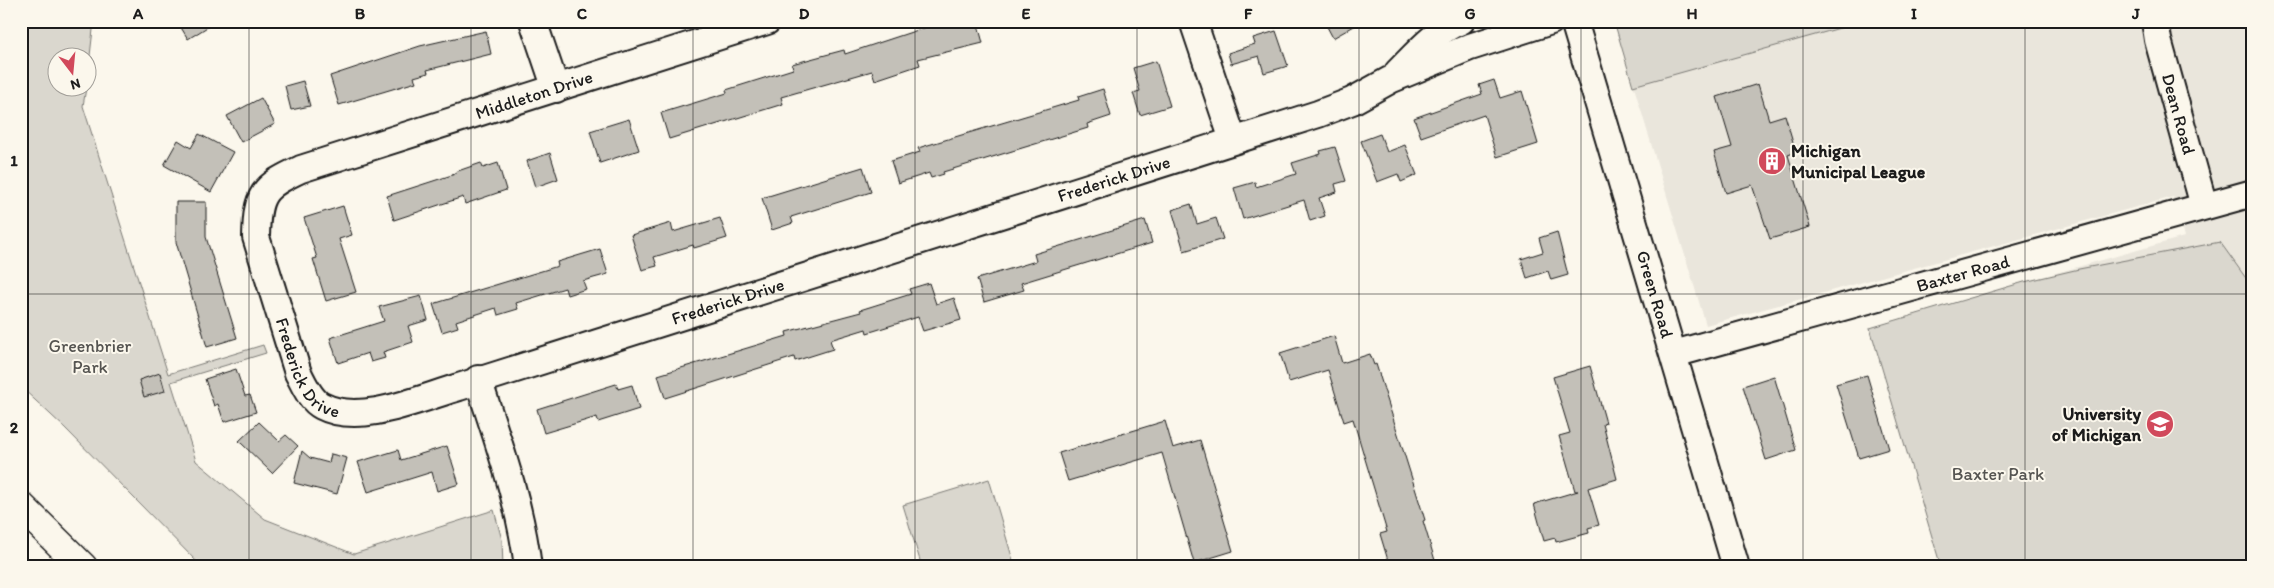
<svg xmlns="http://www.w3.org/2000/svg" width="2274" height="588" viewBox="0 0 2274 588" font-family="Itim,sans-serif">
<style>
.built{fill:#eae6dc}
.green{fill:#dad7ce;stroke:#7b7a75}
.building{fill:#c3c0b8;stroke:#1c1c1c}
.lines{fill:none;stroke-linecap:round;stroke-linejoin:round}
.minor-casing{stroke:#1c1c1c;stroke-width:30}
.highway-casing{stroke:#1c1c1c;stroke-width:31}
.minor{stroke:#fbf7ec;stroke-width:26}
.highway{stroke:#fbf7ec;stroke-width:28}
.grid{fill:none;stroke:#1c1c1c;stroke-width:1;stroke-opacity:0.55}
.labels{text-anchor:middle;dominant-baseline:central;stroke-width:4;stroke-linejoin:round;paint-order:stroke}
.street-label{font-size:18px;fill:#1c1c1c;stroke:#fbf7ec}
.poi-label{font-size:18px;font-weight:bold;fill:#1c1c1c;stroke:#fbf7ec;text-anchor:start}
.park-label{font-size:18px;fill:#555451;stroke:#fbf7ec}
.neatline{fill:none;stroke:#1c1c1c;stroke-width:2}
.grid-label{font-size:16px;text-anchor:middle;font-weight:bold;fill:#1c1c1c}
</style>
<rect width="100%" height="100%" fill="#fbf7ec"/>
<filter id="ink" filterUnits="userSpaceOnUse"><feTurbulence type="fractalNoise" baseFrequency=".02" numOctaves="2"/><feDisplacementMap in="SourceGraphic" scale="10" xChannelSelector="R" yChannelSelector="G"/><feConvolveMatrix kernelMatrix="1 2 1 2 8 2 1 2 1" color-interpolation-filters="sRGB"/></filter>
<g filter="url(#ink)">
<path class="built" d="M1614,21h639v546l-229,-285 160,-45 -11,-40 -467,128z"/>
<g class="green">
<path d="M21,21h73l-6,52v-15h-30v30h28l-3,18 85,268 95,-29 3,8 -95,29 25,79 69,58 89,35 140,-44 8,30 1,27h-301l-137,-139 -44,-41z"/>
<path d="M1614,21h251l-232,65z"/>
<path d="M2220,242l33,46v279h-312l-71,-239 154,-46 55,-13z"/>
<path d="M989,479l26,88h-93l-19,-62z"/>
</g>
<g class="building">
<path d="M177,21h40l-29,18z"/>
<path d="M945,21h32l6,22 -65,16 2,6 -45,15 -3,-9 -91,26 2,7 -114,35 -8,-26 66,-20 -1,-3 67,-21 -1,-5 52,-14 1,4z"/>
<path d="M1324,21h39l-30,17z"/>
<path d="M486,31l5,23 -64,16 1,3 -14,4 2,5 -77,23 -9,-29 90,-30z"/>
<path d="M1276,31l12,35 -24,7 -5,-17 -28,8 -3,-11 27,-9 -2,-6z"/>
<path d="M1156,61l14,45 -30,9 -7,-22 7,-2 -7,-23z"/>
<path d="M1494,80l6,18 22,-7 16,53 -41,13 -13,-42 -63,22 -7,-19 68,-24 -3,-9z"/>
<path d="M303,81l7,25 -19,4 -6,-24z"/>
<path d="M1758,84l11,36 16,-5 11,37 -8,3 22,72 -40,12 -18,-54 -26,8 -12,-41 18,-5 -15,-50z"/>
<path d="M1103,89l8,27 -24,8 1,4 -145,44 1,2 -13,4 -2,-5 -31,10 -7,-22 29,-9 -2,-4 161,-48 -1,-3z"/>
<path d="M261,98l14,26 -34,18 -14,-26z"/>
<path d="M629,119l10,31 -39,13 -10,-32z"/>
<path d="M199,134l34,18 -22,40 -47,-27 14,-25 13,8z"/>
<path d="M1380,134l7,18 18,-7 12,30 -16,7 -3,-8 -21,8 -16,-41z"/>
<path d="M1335,147l11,34 -11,3 2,8 -18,6 6,18 -15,5 -6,-21 -61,19 -9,-31 21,-6 1,5 40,-13 -4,-11 29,-9 -1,-3z"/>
<path d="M550,153l8,26 -23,8 -8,-26z"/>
<path d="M481,163l2,5 15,-5 8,27 -41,14 -2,-7 -69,23 -7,-24 68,-22v-2z"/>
<path d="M863,167l8,25 -80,25 2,6 -21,7 -10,-32z"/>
<path d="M176,202h30v35l31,101 -30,9 -31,-105z"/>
<path d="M1191,204l6,20 19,-6 7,21 -39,12 -12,-41z"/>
<path d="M343,206l9,29 -13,4 17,53 -30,9 -13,-42 4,-1 -13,-40z"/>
<path d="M720,218l7,20 -33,10 -1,-3 -39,12 3,9 -15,4 -11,-35 40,-12 2,9z"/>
<path d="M1145,220l7,23 -131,40 3,7 -40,12 -7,-23 59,-18 -2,-7z"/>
<path d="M1557,232l11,43 -17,5 -3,-9 -21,7 -6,-19 22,-7 -4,-14z"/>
<path d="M600,249l8,25 -25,7 3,8 -19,6 -2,-7 -49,15 2,6 -20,6 -2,-7 -40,13 2,6 -16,5 -9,-28 125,-38 -1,-4z"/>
<path d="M929,283l7,21 18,-6 7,22 -38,11 -5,-14 -51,16 -1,-4 -36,11 3,9 -38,12 -1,-4 -129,41 -7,-23 129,-39 -1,-4 75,-20 -1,-2 51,-16 -2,-5z"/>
<path d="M421,296l7,24 -20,6 5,16 -30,10 2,6 -14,4 -3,-9 -30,10 -8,-25 54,-17 -5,-14z"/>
<path d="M1334,336l8,27 28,-9 4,11 2,-1 49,156 -2,1 14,46h-47l-10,-33 7,-2 -34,-113 -9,3 -16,-52 -39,12 -9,-29z"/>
<path d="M1590,366l16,57 -3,1 14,55 -29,9 11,37 -11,3 1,5 -33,9 -1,-4 -11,3 -10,-37 44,-13h-3l-16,-55 11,-3 -17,-56z"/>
<path d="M236,369l9,27 5,-1 6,17 -32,10 -6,-18 -4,2 -9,-27z"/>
<path d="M160,373l5,18 -21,6 -5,-17z"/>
<path d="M1867,375l22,74 -30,9 -23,-74z"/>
<path d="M1774,376l22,74 -30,10 -23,-74z"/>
<path d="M616,384l2,5 14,-4 7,24 -41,13 -1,-5 -53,16 -7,-24z"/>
<path d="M1165,421l8,27 27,-8 33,111 -39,12 -32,-110 -94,28 -9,-28z"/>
<path d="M259,422l20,19 7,-6 12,11 -26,27 -33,-32z"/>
<path d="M447,446l12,38 -22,7 -5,-19 -64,20 -10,-30 40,-12 3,10z"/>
<path d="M302,451l8,7 19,5 2,-9 16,4 -10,36 -43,-11z"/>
</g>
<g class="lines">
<defs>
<g id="minor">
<path d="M533,21l23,68"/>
<path id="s1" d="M767,21l-466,148c-39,18 -44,25 -45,68l42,136c6,11 12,27 24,33 38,20 99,-8 137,-19l859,-273 34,-13 38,-21 80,-33 81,-26"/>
<path d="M1193,21l40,119"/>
<path id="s2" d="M1574,21l162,546"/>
<path id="s3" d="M2155,21l3,19 46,166"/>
<path d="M1398,72c18,-18 38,-42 63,-51"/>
<path id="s4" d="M1674,354l579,-161"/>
<path d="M478,379c20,63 42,122 50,188"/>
</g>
<path id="highway" d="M21,506l62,61"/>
</defs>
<use href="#minor" class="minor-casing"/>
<use href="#highway" class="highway-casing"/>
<use href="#minor" class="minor"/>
<use href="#highway" class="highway"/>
</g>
</g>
<path class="grid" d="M249,21v546M471,21v546M693,21v546M915,21v546M1137,21v546M1359,21v546M1581,21v546M1803,21v546M2025,21v546M21,294h2232"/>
<defs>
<symbol id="building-disc" viewBox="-11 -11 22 22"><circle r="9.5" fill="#d1495b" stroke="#fbf7ec"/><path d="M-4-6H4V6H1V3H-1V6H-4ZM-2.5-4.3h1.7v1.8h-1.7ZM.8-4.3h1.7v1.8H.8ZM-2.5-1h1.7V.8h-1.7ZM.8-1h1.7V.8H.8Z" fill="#fff"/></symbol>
<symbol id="university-disc" viewBox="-11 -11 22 22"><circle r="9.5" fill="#d1495b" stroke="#fbf7ec"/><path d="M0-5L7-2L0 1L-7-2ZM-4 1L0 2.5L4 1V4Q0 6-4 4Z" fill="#fff"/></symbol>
</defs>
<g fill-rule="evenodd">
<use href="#building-disc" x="1756" y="145" width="32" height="32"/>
<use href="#university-disc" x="2144" y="408" width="32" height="32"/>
</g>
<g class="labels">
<g class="street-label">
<text transform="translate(534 95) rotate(-18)">Middleton Drive</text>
<text stroke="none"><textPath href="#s3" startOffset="96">Dean Road</textPath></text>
<text stroke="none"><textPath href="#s1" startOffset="1591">Frederick Drive</textPath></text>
<text stroke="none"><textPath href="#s4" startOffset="300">Baxter Road</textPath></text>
<text stroke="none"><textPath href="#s2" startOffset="285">Green Road</textPath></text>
<text stroke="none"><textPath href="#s1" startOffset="1186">Frederick Drive</textPath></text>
<text stroke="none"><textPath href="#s1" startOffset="722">Frederick Drive</textPath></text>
</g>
<g class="poi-label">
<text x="1791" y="151">Michigan<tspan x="1791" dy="21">Municipal League</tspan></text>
<text x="2141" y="414" text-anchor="end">University<tspan x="2141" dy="21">of Michigan</tspan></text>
</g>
<g class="park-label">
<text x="90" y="346">Greenbrier<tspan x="90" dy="21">Park</tspan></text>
<text x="1998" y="474">Baxter Park</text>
</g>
</g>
<rect width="2274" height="588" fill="none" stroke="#fbf7ec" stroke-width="55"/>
<g transform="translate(72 72) rotate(164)"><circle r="24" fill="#fbf7ec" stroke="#a29f99"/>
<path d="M0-4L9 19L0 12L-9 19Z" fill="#d1495b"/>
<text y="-8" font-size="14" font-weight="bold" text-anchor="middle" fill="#1c1c1c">N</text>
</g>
<rect x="28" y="28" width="2218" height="532" class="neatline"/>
<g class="grid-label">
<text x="138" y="19">A</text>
<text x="360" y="19">B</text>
<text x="582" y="19">C</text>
<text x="804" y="19">D</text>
<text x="1026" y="19">E</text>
<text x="1248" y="19">F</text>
<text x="1470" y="19">G</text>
<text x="1692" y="19">H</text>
<text x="1914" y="19">I</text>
<text x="2136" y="19">J</text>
<text x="14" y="166">1</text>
<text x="14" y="433">2</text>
</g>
</svg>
